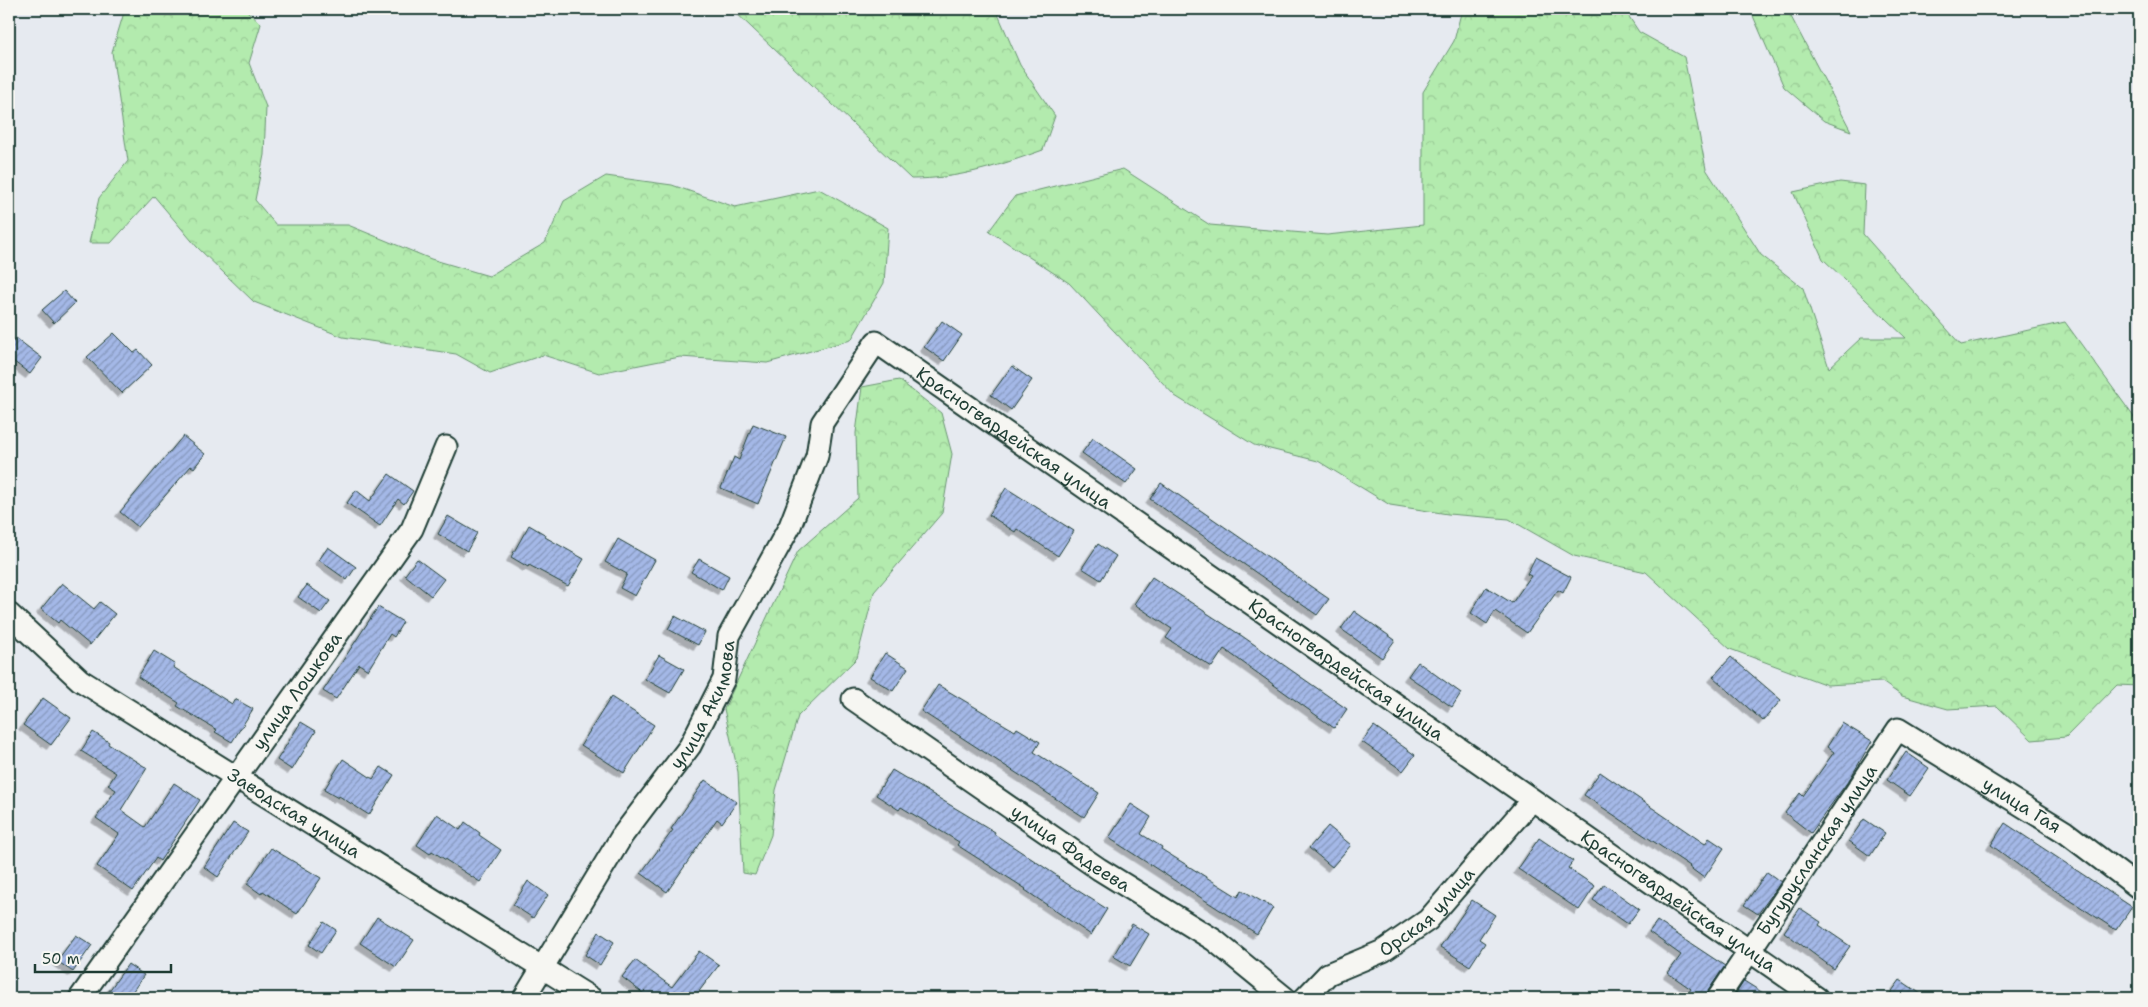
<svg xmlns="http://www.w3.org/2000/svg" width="2148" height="1007" viewBox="0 0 2148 1007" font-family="'Shantell Sans',sans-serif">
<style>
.forest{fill:url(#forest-crowns);stroke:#699471}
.building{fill:url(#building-hatch);stroke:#1f3d34;filter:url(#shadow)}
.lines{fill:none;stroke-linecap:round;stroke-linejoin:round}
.minor-casing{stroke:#1f3d34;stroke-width:25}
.minor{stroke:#f6f6f2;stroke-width:21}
.labels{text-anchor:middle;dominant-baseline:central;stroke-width:4;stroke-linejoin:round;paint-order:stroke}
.street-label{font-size:18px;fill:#1f3d34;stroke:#f6f6f2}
</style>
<defs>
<pattern id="forest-crowns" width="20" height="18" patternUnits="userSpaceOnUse" patternTransform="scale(1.25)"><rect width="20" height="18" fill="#b3ebae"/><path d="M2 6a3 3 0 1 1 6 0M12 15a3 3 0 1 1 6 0" fill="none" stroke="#9aca96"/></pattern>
<pattern id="building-hatch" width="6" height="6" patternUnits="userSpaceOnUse" patternTransform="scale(1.25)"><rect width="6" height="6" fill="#a4b8e7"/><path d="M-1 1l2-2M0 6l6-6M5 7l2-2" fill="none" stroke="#8597bc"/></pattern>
<filter id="shadow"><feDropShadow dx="-4.5" dy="4.5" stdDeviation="0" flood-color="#0004"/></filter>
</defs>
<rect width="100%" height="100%" fill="#e6eaf0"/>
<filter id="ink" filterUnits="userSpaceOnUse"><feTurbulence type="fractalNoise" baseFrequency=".02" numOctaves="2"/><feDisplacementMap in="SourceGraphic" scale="10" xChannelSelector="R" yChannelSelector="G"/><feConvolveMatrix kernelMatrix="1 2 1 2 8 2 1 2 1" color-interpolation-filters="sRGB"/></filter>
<g filter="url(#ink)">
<g class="forest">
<path d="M125,9h120l16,15 -12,39 17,44 -2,48 -9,45 21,25h72l83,34 58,17 56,-33 19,-42 42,-25 66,9 63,22 84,-18 69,39 -4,55 -33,57 -84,23 -87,-6 -81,16 -56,-18 -53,18 -34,-19 -113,-17 -89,-35 -57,-55 -43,-51 -43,47h-22l10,-45 29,-37 -16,-109z"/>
<path d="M732,9h259l6,3 23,53 35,51 -12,34c-45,16 -84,29 -132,29z"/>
<path d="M1462,9h162l15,23 45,25 22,112 55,86 42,33 26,80 32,-30h45l-83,-79 -30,-67 47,-10 25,3 -2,49 98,111 104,-23 74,102v262l-22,-1 -51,52 -34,3 -35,-34 -49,3 -46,-13 -20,-14 -55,3 -97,-36 -84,-77 -72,-16 -65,-37 -61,-5 -58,-9 -72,-44 -64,-16 -79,-49 -106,-113 -80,-52 26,-35 108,-27 87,56 117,10 96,-10v-133l31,-51z"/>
<path d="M1750,9h37l64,122 -27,-10 -40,-34z"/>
<path d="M899,380l42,33 11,41 -10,59 -68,79 -17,66 -59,58 -22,74 -5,45 -16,40 -12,-2 -5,-101 -14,-63 74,-158 60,-53 -2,-65 6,-46z"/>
</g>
<g class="building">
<path d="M64,291l11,12 -21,20 -12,-13z"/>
<path d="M942,321l20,14 -18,26 -20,-14z"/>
<path d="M114,333l20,20 4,-3 14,15 -30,28 -35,-36z"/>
<path d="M16,338l26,20 -12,16 -21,-16v-11z"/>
<path d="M1012,366l20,14 -21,30 -20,-15z"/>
<path d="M753,424l33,13 -28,67 -37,-16 13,-31 5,3z"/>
<path d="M183,436l22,18 -11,14 -3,-2 -53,61 -18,-15z"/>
<path d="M1093,438l44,31 -11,15 -44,-31z"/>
<path d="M389,474l24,17 -9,13 -6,-5 -18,27 -33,-23 9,-13 14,11z"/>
<path d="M1161,483l168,116 -12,16 -167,-116z"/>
<path d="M1006,488l68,43 -16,25 -41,-27 -2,3 -26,-17z"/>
<path d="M448,516l29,17 -10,18 -29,-17z"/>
<path d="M529,525l17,10 -1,2 39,22 -16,27 -39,-21 -1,2 -17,-10z"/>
<path d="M618,539l37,21 -20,36 -15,-8 7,-14 -22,-12z"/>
<path d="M1098,544l18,12 -15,24 -19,-12z"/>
<path d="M328,547l28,20 -9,13 -28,-20z"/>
<path d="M1535,558l36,19 -8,16 -5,-3 -31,43 -32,-22 -8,13 -16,-11 15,-26 26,16 19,-27 -4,-2z"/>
<path d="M417,559l27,20 -13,17 -26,-21z"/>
<path d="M699,559l30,17 -7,14 -31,-18z"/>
<path d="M1152,577l90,59 105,73 -13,19 -110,-79 -12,18 -46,-29 6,-9 -38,-25z"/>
<path d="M62,583l32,26 6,-7 15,12 -25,31 -30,-25 -2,3 -17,-14z"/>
<path d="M307,585l23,16 -9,12 -23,-16z"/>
<path d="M378,607l25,15 -9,15 -4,-3 -22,36 -9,-6 -23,35 -13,-8z"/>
<path d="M1354,611l41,29 -13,18 -41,-29z"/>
<path d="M675,616l30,16 -7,13 -30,-16z"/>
<path d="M154,651l21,13 -2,3 59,37 3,-5 18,10 -21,33 -17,-10 2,-2 -40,-24 2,-3 -41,-26z"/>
<path d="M885,653l23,15 -15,23 -23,-14z"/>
<path d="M659,655l25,14 -14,24 -25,-14z"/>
<path d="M1731,657l50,43 -18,21 -50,-44z"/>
<path d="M1418,662l43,31 -9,14 -44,-31z"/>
<path d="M938,685l77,46 2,-3 23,14 -6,10 65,41 -15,24 -163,-106z"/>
<path d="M611,697l43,28 -30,48 -43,-28z"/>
<path d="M43,698l28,20 -20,27 -28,-20z"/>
<path d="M301,722l15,9 -24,39 -15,-10z"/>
<path d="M1842,723l30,18 -21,36 -40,56 -26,-20 15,-20 3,3 31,-44 -7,-5z"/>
<path d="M1374,726l41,29 -12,16 -41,-29z"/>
<path d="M93,732l16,10 -1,2 39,24 -26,42 24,17 29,-44 26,17 -40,61 -4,-3 -23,33 -36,-25 22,-32 -23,-16 20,-28 -8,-5 8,-12 -35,-22z"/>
<path d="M1906,752l23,16 -19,28 -23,-16z"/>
<path d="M343,759l30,20 8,-12 13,8 -25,40 -30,-19 -1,2 -14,-8z"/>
<path d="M892,770l103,62 -1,2 65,43 -1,1 49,31 -16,26 -66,-45 1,-1 -69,-44 2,-3 -58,-35 -2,3 -23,-15z"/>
<path d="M1600,772l105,72 4,-6 15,10 -20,30 -15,-11 1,-1 -106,-71z"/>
<path d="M705,780l32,22 -15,21 -5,-4 -50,73 -26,-19 32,-43 -2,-1z"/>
<path d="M1131,804l20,13 -10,17 21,13 -1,2 77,48 4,-7 31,18 -16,26 -148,-96z"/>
<path d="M437,814l23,16 5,-8 15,11 -1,2 22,15 -21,32 -48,-31 -2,3 -13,-9z"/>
<path d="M1864,819l21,14 -15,23 -21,-15z"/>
<path d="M233,823l15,9 -30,45 -14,-10z"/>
<path d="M2005,823l127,84 -16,23 -80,-52 -45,-33z"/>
<path d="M1328,826l23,19 -19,22 -23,-19z"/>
<path d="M1539,838l34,23 -5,7 27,18 -16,24 -61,-41z"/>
<path d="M271,848l50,30 -24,36 -34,-23 -2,3 -14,-10z"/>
<path d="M1767,872l14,10 -23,32 -14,-9z"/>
<path d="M528,881l20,14 -15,23 -20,-13z"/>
<path d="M1604,884l35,25 -11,15 -35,-24z"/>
<path d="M1472,900l23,15 -16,24 6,4 -15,23 -30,-19z"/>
<path d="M1800,908l21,14 -2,3 31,21 -16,23 -50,-37z"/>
<path d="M377,917l37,23 -18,27 -36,-24z"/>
<path d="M1657,921l68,45 -17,25 -2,7h-21l6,-9 -23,-16 13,-18 -32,-23z"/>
<path d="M324,922l12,8 -15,23 -12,-8z"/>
<path d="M1132,924l17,10 -19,32 -17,-10z"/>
<path d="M599,932l15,10 -14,23 -15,-10z"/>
<path d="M76,935l16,10 -19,27 -16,-11z"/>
<path d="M699,951l20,14 -25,33h-45l-27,-21 13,-17 37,27z"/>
<path d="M128,964l16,11 -16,23h-24z"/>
<path d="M1900,980l27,18h-40z"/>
<path d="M1744,981l27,17h-38z"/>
</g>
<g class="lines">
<defs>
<g id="minor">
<path id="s1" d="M9,614l71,66 511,318"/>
<path id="s2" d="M853,699l246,170 115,71 71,58"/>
<path id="s3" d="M80,998l332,-469 34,-82"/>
<path id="s4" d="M524,998l98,-162 68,-90 34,-67 5,-43 61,-110 27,-70 5,-33 54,-81 941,656"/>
<path id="s5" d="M1305,998l23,-24 55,-23 45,-31 104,-120"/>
<path id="s6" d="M1718,998l180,-269 167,103 74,56"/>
</g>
</defs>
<use href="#minor" class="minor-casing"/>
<use href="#minor" class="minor"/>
</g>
</g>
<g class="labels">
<g class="street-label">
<text stroke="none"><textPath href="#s4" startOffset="920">Красногвардейская улица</textPath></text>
<text stroke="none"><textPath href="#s4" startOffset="1325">Красногвардейская улица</textPath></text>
<text stroke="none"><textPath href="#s3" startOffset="376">улица Лошкова</textPath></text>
<text stroke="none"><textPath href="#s4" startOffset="346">улица Акимова</textPath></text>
<text stroke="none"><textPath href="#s6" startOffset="469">улица Гая</textPath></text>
<text stroke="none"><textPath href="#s1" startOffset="349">Заводская улица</textPath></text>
<text stroke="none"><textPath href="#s2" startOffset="264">улица Фадеева</textPath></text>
<text stroke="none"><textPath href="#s6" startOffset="178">Бугурусланская улица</textPath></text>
<text stroke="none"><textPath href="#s4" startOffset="1730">Красногвардейская улица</textPath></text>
<text stroke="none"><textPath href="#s5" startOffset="152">Орская улица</textPath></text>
</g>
</g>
<rect width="2148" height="1007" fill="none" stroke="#f6f6f2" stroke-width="30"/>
<rect x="15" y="15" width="2118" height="977" fill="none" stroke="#1f3d34" stroke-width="2" filter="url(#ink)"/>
<path d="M35 964v8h136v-8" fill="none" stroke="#1f3d34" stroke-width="2.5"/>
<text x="42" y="964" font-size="15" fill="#1f3d34" stroke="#f6f6f2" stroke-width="4" paint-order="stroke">50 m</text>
</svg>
